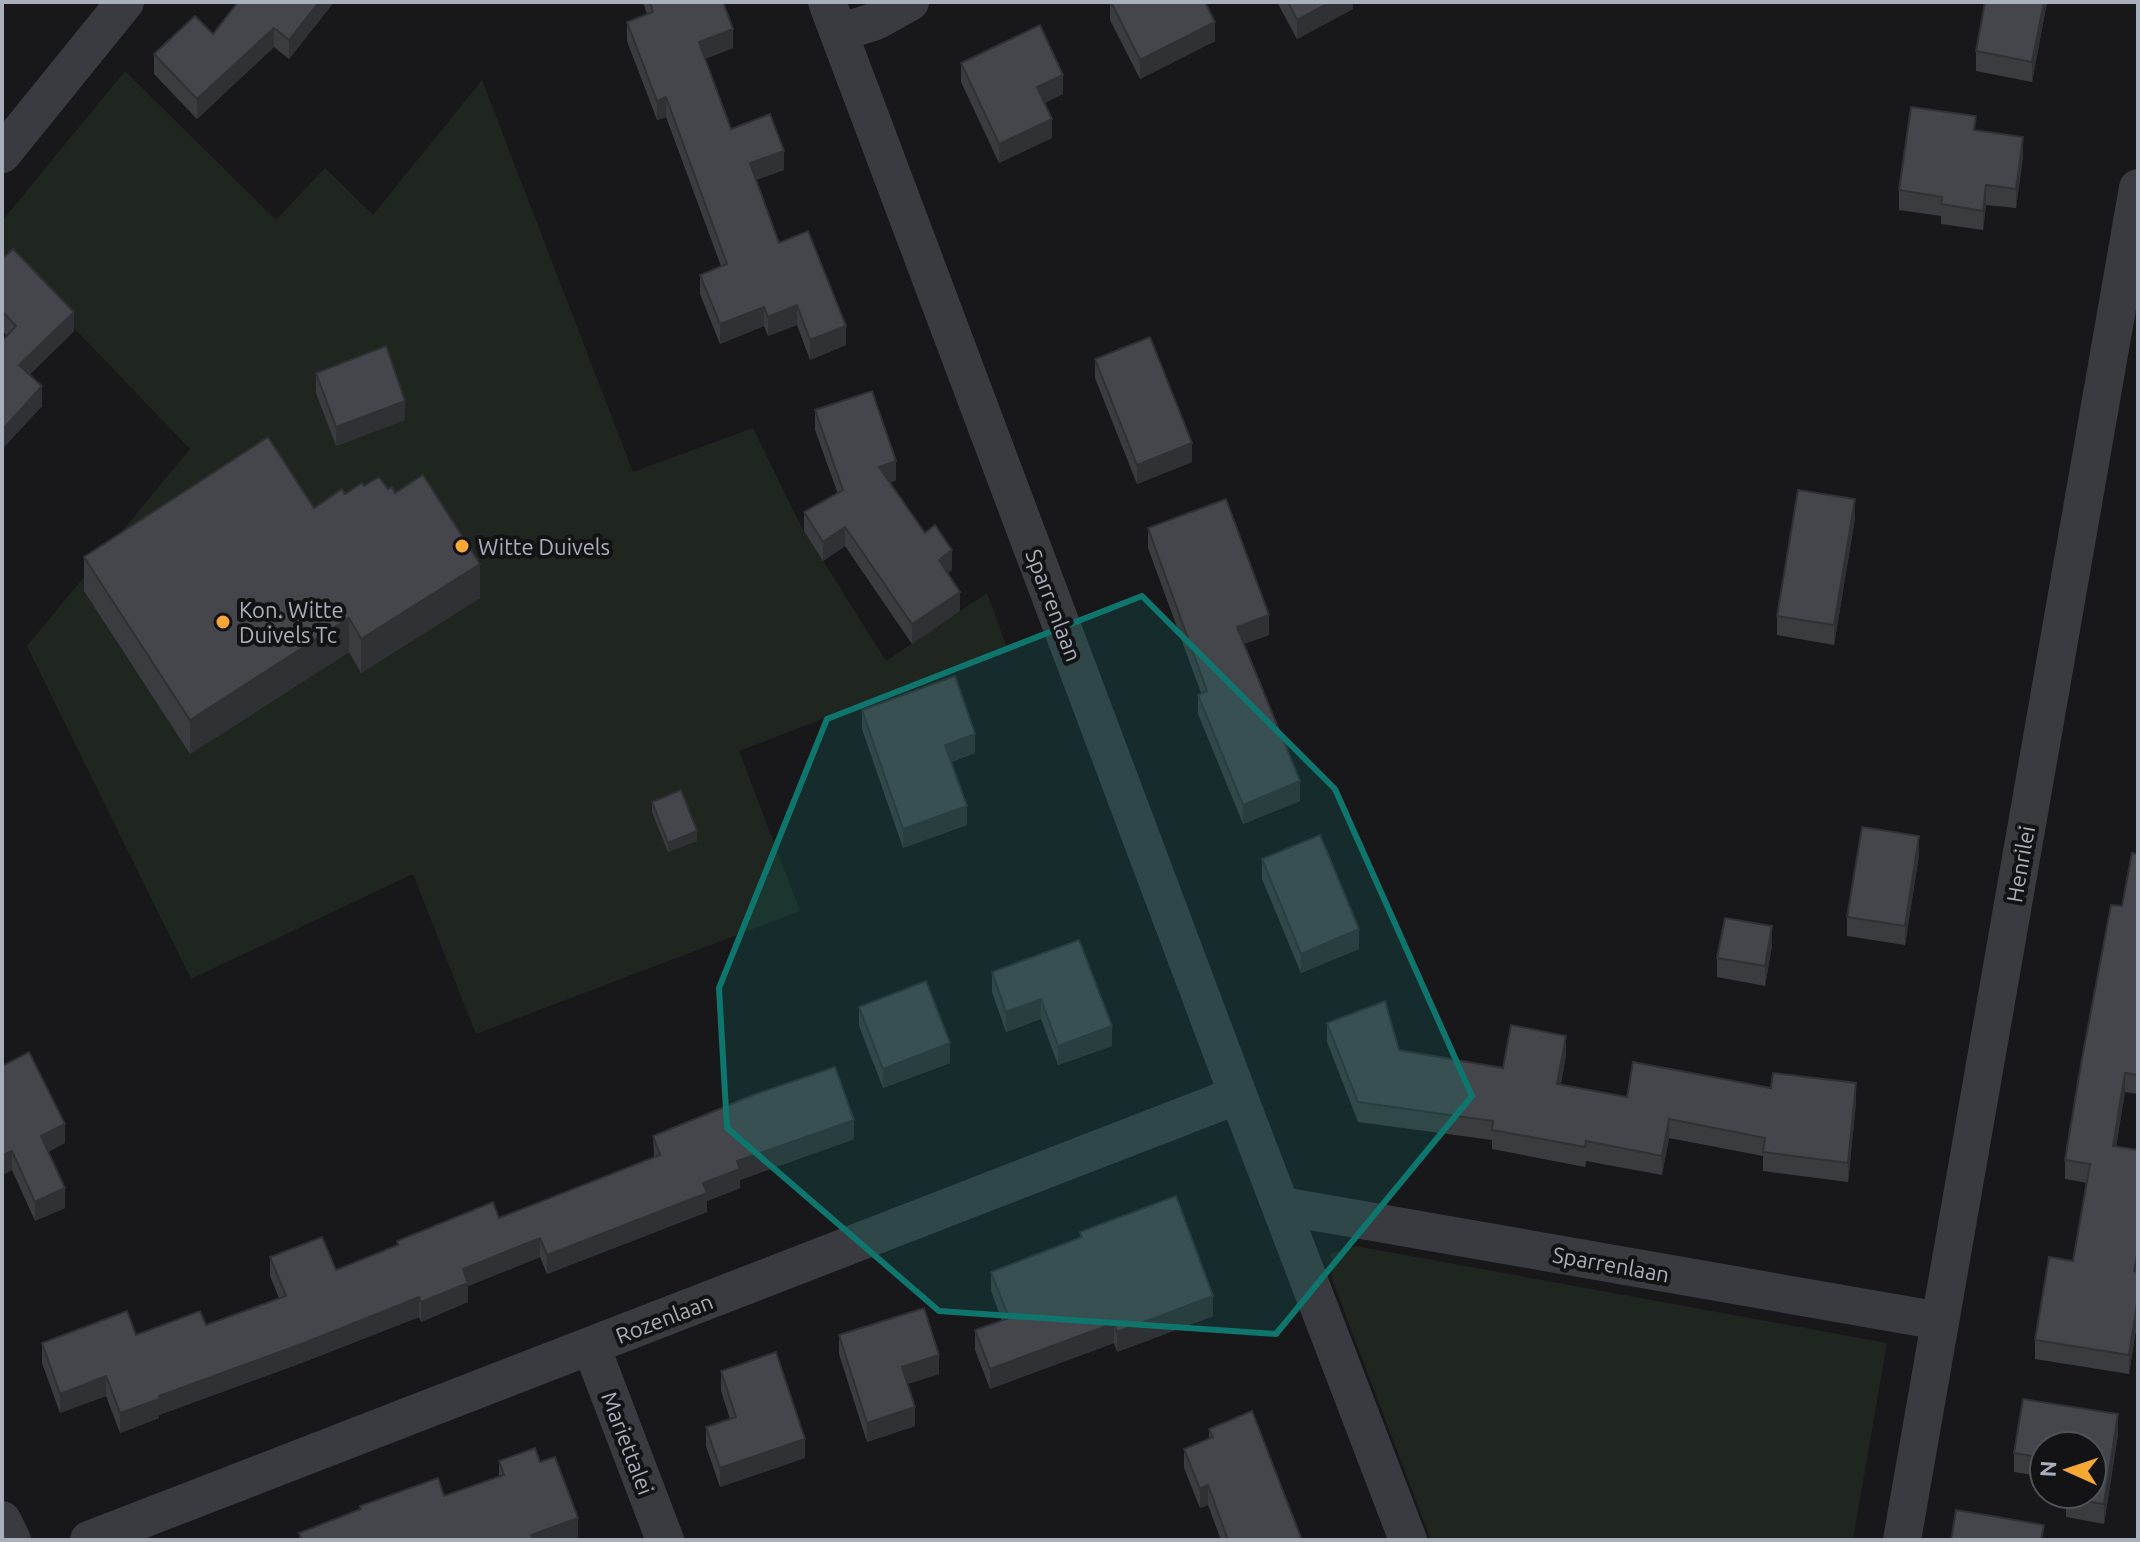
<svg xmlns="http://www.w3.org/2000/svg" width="2140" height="1542" viewBox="0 0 2140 1542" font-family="Ubuntu,sans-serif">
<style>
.green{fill:#1e261f}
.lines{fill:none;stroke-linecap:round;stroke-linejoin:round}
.street{stroke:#393b40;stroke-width:38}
.wall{fill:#3a3c40}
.shaded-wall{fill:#303134}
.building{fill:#44464b;stroke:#303134;stroke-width:2}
.marked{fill:#0f766e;fill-opacity:0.2;stroke:#0f766e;stroke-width:6;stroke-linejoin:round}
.poi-dot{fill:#f7a734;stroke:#131316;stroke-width:3}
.labels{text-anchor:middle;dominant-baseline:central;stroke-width:8;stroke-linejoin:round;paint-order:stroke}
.poi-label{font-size:22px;fill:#aab0bb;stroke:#131316;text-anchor:start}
.street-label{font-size:22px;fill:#aab0bb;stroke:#131316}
</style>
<rect width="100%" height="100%" fill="#18181b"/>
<g class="green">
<path d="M125,71l151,149 49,-52 48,47 109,-135 151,392 120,-44 47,96 86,137 101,-68 20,55 -268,103 61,160 -324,123 -63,-160 -222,105 -164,-333 163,-197 -188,-196v-32z"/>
<path d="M1356,1246l531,97 -34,197h-422l-99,-261 -1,-26z"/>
</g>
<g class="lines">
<g class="street">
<path d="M827,2l411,1093 170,445"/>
<path d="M839,33l37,-12 34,-19"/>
<path d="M2,154l123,-152"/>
<path d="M1282,1206l658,115"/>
<path d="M591,1346l74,194"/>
<path d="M2,1520l10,20"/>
<path d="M89,1540l1149,-445"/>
<path d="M1902,1540l236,-1352"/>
</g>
</g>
<g class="wall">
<path d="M238,2h96l-45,57 -15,-12 -77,72 -43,-45v-20l59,-20z"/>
<path d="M643,2h80l10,46 -28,11 26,70 53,41 -28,10 23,63 67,102 -36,15 -13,-35 -29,11 -4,-10 -44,18 -20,-50v-19l21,-9 -55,-149 -9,3 -30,-79v-19l20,-8z"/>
<path d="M1110,2l105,39 -75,38 -30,-59z"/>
<path d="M1277,2h76v7l-56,30z"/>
<path d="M2047,2l-15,80 -56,-11v-20z"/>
<path d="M961,63l102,31 -19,9 8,35 -53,25 -38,-81z"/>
<path d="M1976,130l47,26 -7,52 -30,-3 -3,25 -42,-6v-8l-42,-6v-20z"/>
<path d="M2,259l72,72 -45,44 13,31 -40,43v-108l5,-5 -5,-6z"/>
<path d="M1095,359l97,103 -55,22 -42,-106z"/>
<path d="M316,373l89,47 -69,26 -20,-53z"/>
<path d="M815,410l81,70 -6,3 62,87 -4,3 12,38 -48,33 -67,-98 -22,15 -19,-30v-19l34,-18 -23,-64z"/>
<path d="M364,486l24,3 92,109 -119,75 -12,-21 -159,102 -106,-163v-34l230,-49z"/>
<path d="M1855,518l-21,127 -57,-10v-19z"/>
<path d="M1148,528l121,107 -25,9 56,157 -57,23 -45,-110v-19l3,-2 -53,-145z"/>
<path d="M862,710l113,43 -23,9 15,63 -64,23 -41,-119z"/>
<path d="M652,802l45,39 -29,11 -16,-40z"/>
<path d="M2138,854v240l-13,-2 -9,55 22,3v166l-9,58 -94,-15v-19l38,-79 14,-78 -22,-4v-19l57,-254z"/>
<path d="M1919,855l-14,90 -58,-9v-19z"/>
<path d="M1262,859l97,90 -58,24 -39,-94z"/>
<path d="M1079,940l33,106 -54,19 -17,-46 -35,13 -14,-40v-20z"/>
<path d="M1772,945l-7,41 -48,-9v-19z"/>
<path d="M859,1007l91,56 -67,25 -24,-62z"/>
<path d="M1327,1023l72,27 104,18 63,-13 -5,29 66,13 144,-9 85,15 -8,79 -85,-11v-15l-94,-18 -7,37 -76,-14 -1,6 -93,-18v-9l-134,-18 -31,-80z"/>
<path d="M2,1066l63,77 -17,9 17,56 -30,13 -23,-51 -10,5z"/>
<path d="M653,1136l201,3 -114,41v8l-33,13v11l-160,62 -7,-17 -72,29v16l-47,20 -2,-5 -115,45 -145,53v3l-39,15 -14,-37 -46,17 -18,-50v-20l94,-8 70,-10 73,-27 -9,-22v-19l66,13 61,-24v-5l102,-23 155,-61z"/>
<path d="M1080,1232l133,84 -96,36 -3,-9 -124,46 -15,-39v-20l27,-9 -11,-30v-19l89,-34z"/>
<path d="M839,1335l100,39 -32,10 8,42 -48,16 -28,-88z"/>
<path d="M721,1371l84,87 -85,29 -14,-41v-19l24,-8 -9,-28z"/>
<path d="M2023,1399l95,15v20l-14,90 -38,-7v-23h26v-48h-48v31l-30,-5v-19z"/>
<path d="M1209,1429l93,111h-81l-13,-35 -8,3 -16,-40v-19l25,-11z"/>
<path d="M499,1461l41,1 38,76 -6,2h-273v-7l61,-24v-3l84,-10 55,-19z"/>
</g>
<g class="shaded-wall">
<path d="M319,2h15l-45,57v-19z"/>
<path d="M1331,2h22v7l-56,30v-19z"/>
<path d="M2044,2h3l-15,80v-20z"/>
<path d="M1215,22v19l-75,38v-19z"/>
<path d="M274,28v19l-77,72v-20z"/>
<path d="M733,29v19l-34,13v-19z"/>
<path d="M1063,75v19l-26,13v-20z"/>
<path d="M666,97v20l-9,3v-19z"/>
<path d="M1052,119v19l-53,25v-19z"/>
<path d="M2023,137v19l-7,52v-19z"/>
<path d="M784,151v19l-34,12v-19z"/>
<path d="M1986,185v20l-3,25v-19z"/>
<path d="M797,305v20l-29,11v-19z"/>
<path d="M764,307v19l-44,18v-20z"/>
<path d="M74,312v19l-55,54v-20z"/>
<path d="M846,326v19l-36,15v-20z"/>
<path d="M42,386v20l-40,43v-19z"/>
<path d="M405,401v19l-69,26v-19z"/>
<path d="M1192,443v19l-55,22v-19z"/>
<path d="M896,461v19l-17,6v-19z"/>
<path d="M1855,499v19l-21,127v-20z"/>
<path d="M845,527v19l-22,15v-19z"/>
<path d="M952,550v20l-13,10v-20z"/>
<path d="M480,564v34l-119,75v-34z"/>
<path d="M960,592v19l-48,33v-20z"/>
<path d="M1269,615v20l-32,11v-19z"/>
<path d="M349,618v34l-159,102v-34z"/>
<path d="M975,734v19l-30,11v-19z"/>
<path d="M1300,781v20l-57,23v-19z"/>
<path d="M967,806v19l-64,23v-19z"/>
<path d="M697,831v10l-29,11v-9z"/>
<path d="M1919,836v19l-14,90v-19z"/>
<path d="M1772,926v19l-7,41v-20z"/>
<path d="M1359,929v20l-58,24v-19z"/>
<path d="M1041,999v20l-35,13v-20z"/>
<path d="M1112,1026v20l-54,19v-19z"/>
<path d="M1566,1036v19l-9,48v-19z"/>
<path d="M950,1043v20l-67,25v-19z"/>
<path d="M2125,1073v19l-12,73v-19z"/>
<path d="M1856,1083v20l-8,79v-19z"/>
<path d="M1669,1119v19l-7,37v-19z"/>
<path d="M854,1120v19l-114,41v8l-33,13v11l-160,62v-19l156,-72 34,-22z"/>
<path d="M65,1124v19l-24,12v-19z"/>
<path d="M12,1151v19l-10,5v-20z"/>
<path d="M65,1188v20l-30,13v-19z"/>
<path d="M540,1238v19l-72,29v16l-47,20v-20l42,-33z"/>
<path d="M2138,1250v19l-4,22v-20z"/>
<path d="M1213,1296v20l-96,36v-20z"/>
<path d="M419,1297v20l-115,45 -145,53v3l-39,15v-20l39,-17z"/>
<path d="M2138,1297v19l-9,58v-19z"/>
<path d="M1114,1323v20l-124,46v-20z"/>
<path d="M939,1355v19l-37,12v-19z"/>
<path d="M106,1376v20l-46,17v-19z"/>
<path d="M915,1407v19l-48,16v-19z"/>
<path d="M2118,1414v20l-14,90v-20z"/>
<path d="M805,1439v19l-85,29v-19z"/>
<path d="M1208,1485v20l-8,3v-19z"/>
<path d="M578,1518v20l-6,2h-41v-5z"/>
</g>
<g class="building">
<path d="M238,2h81l-30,38 -15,-12 -77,71 -43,-45 41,-38 18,18z"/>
<path d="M650,2h73l10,27 -34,13 32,87 39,-15 14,37 -34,12 29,80 29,-12 38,95 -36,14 -13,-35 -29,12 -4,-10 -44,17 -20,-49 27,-11 -61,-167 -9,4 -30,-79 26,-10z"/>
<path d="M1111,2h94l10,20 -75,38z"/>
<path d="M1288,2h43l-34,18z"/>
<path d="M1985,2h59l-12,60 -56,-11z"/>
<path d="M1040,25l23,50 -26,12 15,32 -53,25 -38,-81z"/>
<path d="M1911,107l65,9 -2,14 49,7 -7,52 -30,-4 -3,26 -42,-7 1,-7 -43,-7z"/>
<path d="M13,249l61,63 -55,53 23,21 -40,44v-89l14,-15 -14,-15v-52z"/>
<path d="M1150,337l42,106 -55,22 -42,-106z"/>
<path d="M386,346l19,55 -69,26 -20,-54z"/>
<path d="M872,391l24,70 -17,6 46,66 10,-8 17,25 -13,10 21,32 -48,32 -67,-97 -22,15 -19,-30 39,-22 -28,-80z"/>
<path d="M268,437l46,71 28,-19 3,5 17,-11 2,3 15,-9 9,12 4,-2 3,6 28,-18 57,89 -119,75 -12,-21 -159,102 -106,-163z"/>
<path d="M1798,490l57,9 -21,126 -57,-9z"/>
<path d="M1226,499l43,116 -32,12 63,154 -57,24 -45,-110 9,-4 -59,-163z"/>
<path d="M955,676l20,58 -30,11 22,61 -64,23 -41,-119z"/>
<path d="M681,790l16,41 -29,12 -16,-41z"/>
<path d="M1862,827l57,9 -14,90 -58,-9z"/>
<path d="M1320,835l39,94 -58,25 -39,-95z"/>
<path d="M2132,853l6,1v221l-13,-2 -12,73 25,4v100l-4,21 4,1v25l-9,58 -94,-15 14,-83 24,4 17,-97 -25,-4 16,-96 30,-159 11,1z"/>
<path d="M1725,918l47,8 -7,40 -48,-8z"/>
<path d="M1079,940l33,86 -54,20 -17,-47 -35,13 -14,-40z"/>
<path d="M926,981l24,62 -67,26 -24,-62z"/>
<path d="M1385,1001l14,49 104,18 8,-43 55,11 -9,48 70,13 6,-35 138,26 2,-15 83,10 -8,80 -85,-11 2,-14 -96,-19 -7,37 -76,-15 -1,6 -93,-17 1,-9 -135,-19 -31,-79z"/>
<path d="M29,1052l36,72 -24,12 24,52 -30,14 -23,-51 -10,4v-89z"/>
<path d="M835,1067l19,53 -117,41 3,8 -37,14 4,10 -160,62 -7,-17 -77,31 5,14 -47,19 -2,-5 -115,46 -145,53v3l-39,14 -14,-37 -46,18 -18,-51 85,-32 9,24 64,-24 6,14 80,-29 -16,-39 52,-20 14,33 62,-25 -1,-4 96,-39 6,16 161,-63 -7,-19 103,-42z"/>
<path d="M1176,1196l37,100 -96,36 -3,-9 -124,46 -15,-39 34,-12 -18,-46 91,-35 -2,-5z"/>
<path d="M924,1308l15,47 -37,12 13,40 -48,16 -28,-88z"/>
<path d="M776,1352l29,87 -85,29 -14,-41 30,-10 -15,-46z"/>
<path d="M2023,1399l95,15 -14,90 -38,-6v-4h26v-48h-48v12l-30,-5z"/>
<path d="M1252,1411l50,129h-74l-20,-55 -8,4 -16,-40 29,-12 -4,-8z"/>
<path d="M535,1448l5,14 15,-5 23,61 -47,17 2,5h-231l-3,-7 62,-24 -1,-3 78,-28 6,18 60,-21 -5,-14z"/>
<path d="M1956,1510l88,15 -3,15h-90z"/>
</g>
<path class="marked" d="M1142,596l193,193 137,307 -196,238 -337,-23 -212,-183 -8,-140 108,-269z"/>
<g class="poi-dot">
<circle cx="462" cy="546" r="8"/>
<circle cx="223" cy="622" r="8"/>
</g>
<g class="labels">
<g class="poi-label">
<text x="478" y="546">Witte Duivels</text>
<text x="239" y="609">Kon. Witte<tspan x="239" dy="25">Duivels Tc</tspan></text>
</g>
<g class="street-label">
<text transform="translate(1054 605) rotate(69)">Sparrenlaan</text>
<text transform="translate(2020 864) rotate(-80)">Henrilei</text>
<text transform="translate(1611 1264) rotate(10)">Sparrenlaan</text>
<text transform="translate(664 1318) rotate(-21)">Rozenlaan</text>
<text transform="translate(628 1443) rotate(69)">Mariettalei</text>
</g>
</g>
<rect width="2140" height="1542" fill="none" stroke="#aab0bb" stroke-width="8"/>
<g transform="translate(2068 1470) rotate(273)"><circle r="38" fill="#131316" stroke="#4f5258" stroke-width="2"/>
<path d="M0-6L14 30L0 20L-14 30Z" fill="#f7a734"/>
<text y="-12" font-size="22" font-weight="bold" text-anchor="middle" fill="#aab0bb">N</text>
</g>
</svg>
